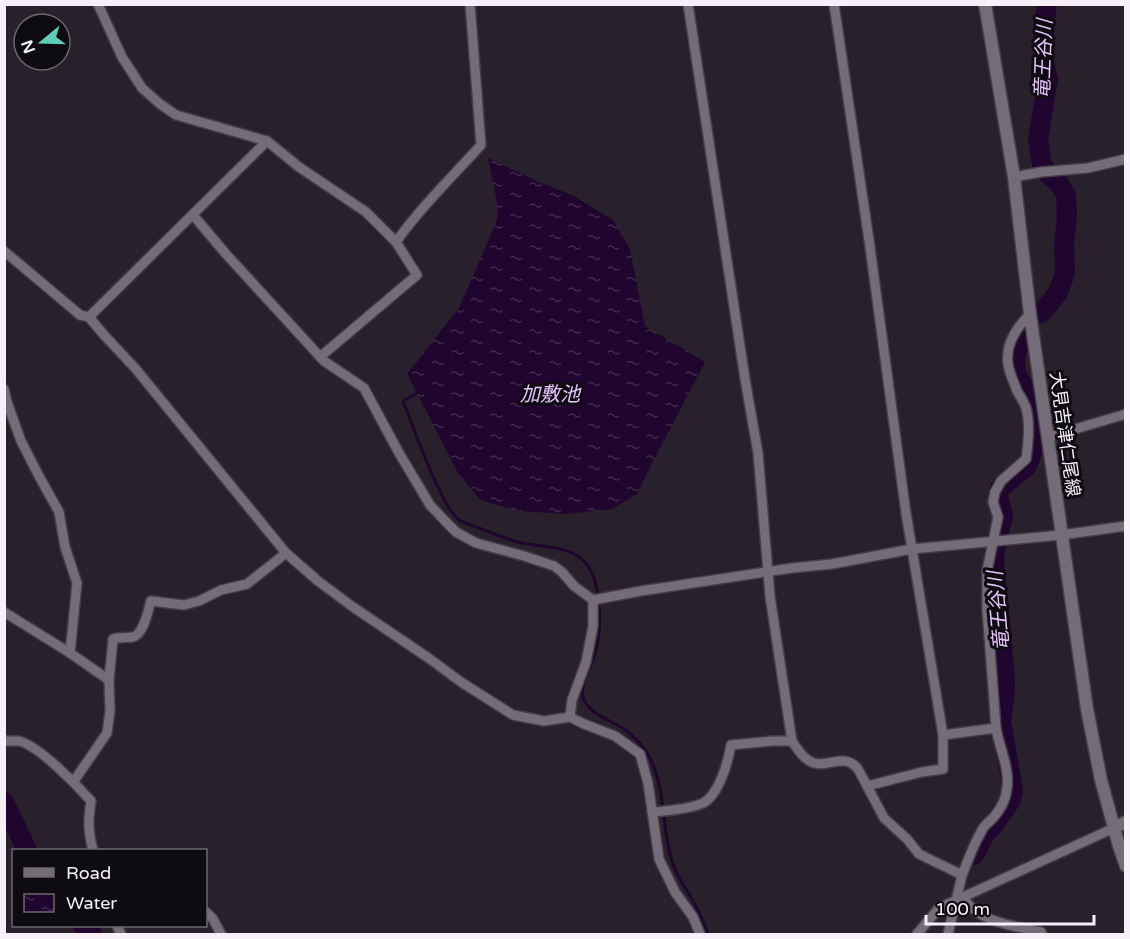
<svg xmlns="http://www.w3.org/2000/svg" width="1130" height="939" viewBox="0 0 1130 939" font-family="'Varela Round','Noto Sans JP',sans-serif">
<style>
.water{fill:url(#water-ripples)}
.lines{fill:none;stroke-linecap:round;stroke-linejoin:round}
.stream{stroke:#20052e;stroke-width:3}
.river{stroke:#20052e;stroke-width:20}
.street-casing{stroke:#433d46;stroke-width:12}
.secondary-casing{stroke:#433d46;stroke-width:15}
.street{stroke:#746c79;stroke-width:9}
.secondary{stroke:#746c79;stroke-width:12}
.labels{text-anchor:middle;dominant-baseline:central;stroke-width:6;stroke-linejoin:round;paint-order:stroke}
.street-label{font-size:18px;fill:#f6f1f9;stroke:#0f0c11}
.water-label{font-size:20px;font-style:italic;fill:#e5c2fd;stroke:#0f0c11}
</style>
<defs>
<pattern id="water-ripples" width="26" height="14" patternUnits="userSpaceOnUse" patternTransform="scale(1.5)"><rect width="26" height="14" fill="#20052e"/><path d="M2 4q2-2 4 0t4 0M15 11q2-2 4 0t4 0" fill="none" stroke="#412a4d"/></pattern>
</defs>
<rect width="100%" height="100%" fill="#28212c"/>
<path class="water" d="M488,158l51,24 33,13 41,25 17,29 15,77 60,36 -55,105 -13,27 -25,15 -46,5 -48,-3 -38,-11 -22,-27 -51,-99 52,-66 21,-48 18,-43 -2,-20z"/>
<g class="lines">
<path class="stream" d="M419,392l-16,9c11,28 21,57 34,84 6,12 11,25 21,34 6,5 15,7 21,9 14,5 29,12 43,15 23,5 51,2 66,23 13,19 14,62 8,84 -4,15 -16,31 -13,47 5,18 32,24 45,35 8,7 17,15 21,24 16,29 13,70 22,102 4,14 10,24 18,36 8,12 14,27 19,40"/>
<g class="river">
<path d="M1041,313l17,-20 7,-20 -1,-28 3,-28 -1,-22 -8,-13 -7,-5 -9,-12 -4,-26 10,-60 -5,-22v-15l4,-38"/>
<path d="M4,802l23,48"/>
<path d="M974,855l12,-23 7,-6 18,-26 2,-10 -12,-69 4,-31v-11l-11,-117 1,-13 8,-33 -5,-20 2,-8 27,-22 5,-14v-45l-6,-16 -10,-18 -1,-13 5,-27"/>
<path d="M83,926l9,8"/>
</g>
<defs>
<g id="street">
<path d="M98,4l24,53 20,31 18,16 16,11 91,26 32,26 67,45 30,30 21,33 -97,82"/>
<path d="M688,4l57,375 13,74 12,143 22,145c5,7 9,15 16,19 16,12 35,-10 50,9l26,49 23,21 12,15 43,21 -14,59"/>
<path d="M834,4l35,236 37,273 37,222v34l-21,3 -55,14"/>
<path d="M1014,177l27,-5 47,-4 38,-9"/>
<path d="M193,215l33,39 98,107 40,27 35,65 31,52 15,16 11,11 20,11 48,13 30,10 8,6 12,14 19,14 48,-9 151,-23 40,-4 80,-15 149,-14 65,-9"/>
<path d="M396,242c25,-35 56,-65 85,-97l-11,-141"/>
<path d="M4,251l76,64 9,2 15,18 31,33 151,185 32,28 35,26 77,52 31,23 52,33 31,6 26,-4 14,7 31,12 25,18 8,29 11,76 16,33 18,25 7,17"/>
<path d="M89,317l178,-176"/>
<path d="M4,389l3,13 14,39 19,37 19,34 6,35 12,36 -7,70"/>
<path d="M1048,437l78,-23"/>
<path d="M4,612l66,41 39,27"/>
<path d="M570,717l2,-17 14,-38 7,-36v-26"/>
<path d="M943,735l53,-7 -9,-118v-39l11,-54 -5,-15 2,-10 6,-11 25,-22c2,-14 4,-37 0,-51 -2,-6 -6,-12 -9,-17 -3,-9 -8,-18 -9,-27 -3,-19 9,-37 22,-50"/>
<path d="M4,741c5,0 10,0 15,0 20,5 58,44 72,60 -3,19 -3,31 2,49"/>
<path d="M74,781l33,-48 3,-22 -1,-31 4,-41c7,-2 14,-1 20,-2 11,-3 15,-27 18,-36l33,4 15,-4 22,-11 26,-6 39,-31"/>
<path d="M652,812c14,-1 38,-3 51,-9 16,-8 25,-41 28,-58l41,-4h20"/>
<path d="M962,875c6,-14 11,-30 19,-43 2,-6 8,-10 12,-14 7,-8 13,-19 14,-30 3,-19 -8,-41 -11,-60"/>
<path d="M963,897c15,26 53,29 78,35l1,2"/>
<path d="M206,912l7,7 8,15"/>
<path d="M117,926l4,8"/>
<path d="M917,934l22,-26 175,-80"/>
</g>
<g id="secondary">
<path d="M985,4l29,173 16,137 57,395 14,71 18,66 7,20"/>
<path d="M1114,828l12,-6"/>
</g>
</defs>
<use href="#street" class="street-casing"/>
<use href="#secondary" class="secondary-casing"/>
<use href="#street" class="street"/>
<use href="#secondary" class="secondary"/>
</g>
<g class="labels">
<g class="street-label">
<text transform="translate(1065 434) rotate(82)">大見吉津仁尾線</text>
</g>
<g class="water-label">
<text transform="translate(1044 59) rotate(-88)">竜王谷川</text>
<text x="550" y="395">加敷池</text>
<text transform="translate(999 611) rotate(-95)">竜王谷川</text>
</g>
</g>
<rect width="1130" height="939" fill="none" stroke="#f6f1f9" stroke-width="12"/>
<rect x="12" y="849" width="195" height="78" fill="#0f0c11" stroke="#6b686e" stroke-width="1.5"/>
<rect x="24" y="868" width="30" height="9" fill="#746c79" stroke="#6b686e" stroke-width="1.5"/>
<text x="66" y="879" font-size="18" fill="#f6f1f9">Road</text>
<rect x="24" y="894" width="30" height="18" fill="url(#water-ripples)" stroke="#6b686e" stroke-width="1.5"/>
<text x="66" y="909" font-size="18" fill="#f6f1f9">Water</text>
<g transform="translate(42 42) rotate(251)"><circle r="28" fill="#0f0c11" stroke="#6b686e" stroke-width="1.5"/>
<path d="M0-4.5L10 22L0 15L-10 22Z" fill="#5cceba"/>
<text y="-9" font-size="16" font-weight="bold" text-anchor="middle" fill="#f6f1f9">N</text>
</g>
<path d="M926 915v9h168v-9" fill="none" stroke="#f6f1f9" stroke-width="3"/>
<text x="935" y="915" font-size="18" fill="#f6f1f9" stroke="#0f0c11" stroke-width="4.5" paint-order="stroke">100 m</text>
</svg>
